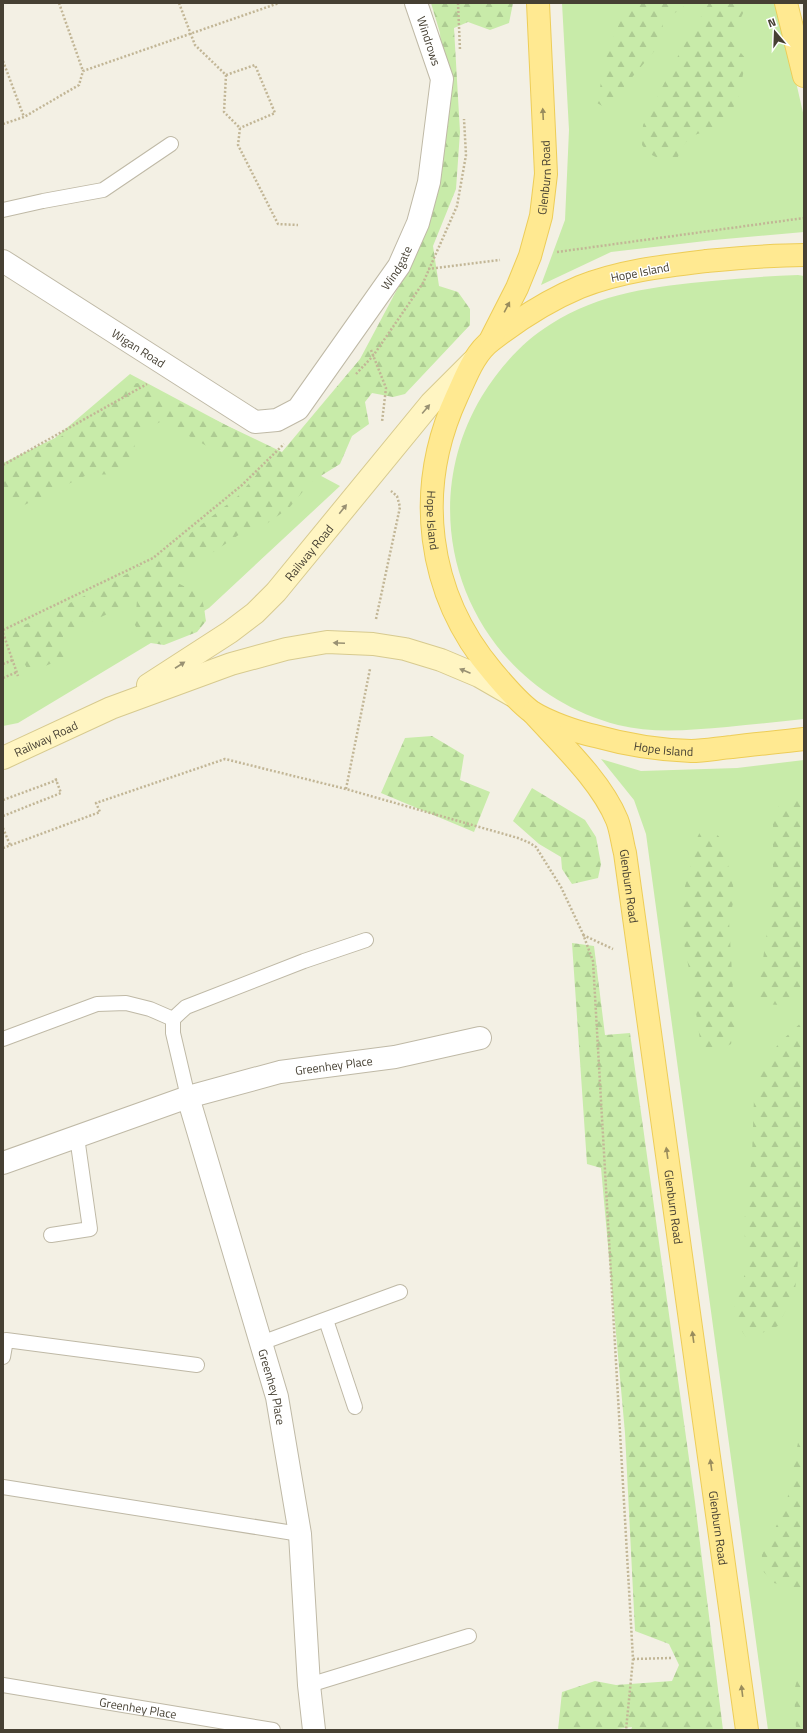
<svg xmlns="http://www.w3.org/2000/svg" width="807" height="1733" viewBox="0 0 807 1733" font-family="'Titillium Web',sans-serif">
<style>
.green{fill:#c8eba9}
.forest{fill:url(#forest-firs)}
.lines{fill:none;stroke-linecap:round;stroke-linejoin:round}
.service-casing{stroke:#bfb9a6;stroke-width:16}
.minor-casing{stroke:#bfb9a6;stroke-width:24}
.secondary-casing{stroke:#d7ca8f;stroke-width:24}
.primary-casing{stroke:#edcd58;stroke-width:24}
.path{stroke:#c2b696;stroke-width:2.5;stroke-dasharray:2 2;stroke-linecap:butt}
.service{stroke:#fff;stroke-width:14}
.minor{stroke:#fff;stroke-width:22}
.secondary{stroke:#fff5c2;stroke-width:22}
.primary{stroke:#ffe991;stroke-width:22}
.oneway{fill:#998c5d}
.oneway2{fill:#999173}
.labels{text-anchor:middle;dominant-baseline:central;stroke-width:3;stroke-linejoin:round;paint-order:stroke}
.street-label{font-size:12px;fill:#464033;stroke:#fff}
</style>
<defs>
<pattern id="forest-firs" width="22" height="20" patternUnits="userSpaceOnUse"><rect width="22" height="20" fill="#c8eba9"/><path d="M5 1l3.5 6h-7zM16 11l3.5 6h-7z" fill="#adcb92"/></pattern>
</defs>
<rect width="100%" height="100%" fill="#f3f0e4"/>
<g class="green">
<path d="M562,3h216l26,114v115l-90,8 -103,12 -70,33 24,-65 4,-90z"/>
<path d="M798,275l6,1v443c-25,3 -51,5 -77,8 -37,3 -73,7 -109,-2 -144,-37 -213,-201 -136,-329 18,-29 40,-54 69,-72 48,-31 105,-38 161,-43 28,-3 57,-5 86,-6z"/>
<path d="M130,374l210,112 -131,122 -191,115 -15,3v-263l52,-25z"/>
<path d="M601,759l40,12 96,-3 67,-8v970h-36l-122,-896 -12,-34z"/>
</g>
<g class="forest">
<path d="M431,3h82l-4,20 -19,7 -22,-8 -14,6 6,104 -4,57 -23,57 6,40 19,6 12,17v16l-65,69 -12,3 -21,-4 -7,9 4,22 -17,12 -12,28 -29,18 -22,26 -27,19 -19,5 -71,48c26,15 30,5 34,41l-9,11 -33,13 -20,-3 -9,-17 2,-25 -74,35 1,23 -35,15 -19,-41 105,-51 63,-38 60,-47 19,-22 -95,-53 -28,14 1,23 -17,16 -31,1 -69,33 -15,-17v-16l10,-13 83,-44 35,-34 7,-1 144,69 78,-93 41,-77 44,-162 -5,-87z"/>
<path d="M628,3h56v5l-21,11 -1,23 -56,66 -9,-5 10,-51z"/>
<path d="M709,3h39l-18,37 16,19 -8,41 -19,29c-24,5 -31,4 -41,28 -19,2 -24,3 -36,-12l1,-20 36,-71z"/>
<path d="M432,736l32,19 -4,25 30,12 -16,40 -93,-39 24,-55z"/>
<path d="M532,788l53,32 11,17 5,27 -3,14 -26,6 -10,-15 -1,-12 -22,-13 -26,-23z"/>
<path d="M794,796h10v184c-13,26 -13,27 -43,23l-3,-11 15,-99v-75l7,-15z"/>
<path d="M713,830l9,10 13,54 -6,27 6,104 -4,19 -17,8 -13,-5 -9,-62 -10,-52 -1,-34 9,-29 1,-20 9,-18z"/>
<path d="M572,943l22,3 11,89 25,-2 65,469 28,228h-92l1,-3 -23,3h-51l4,-38 33,-11 21,4 56,-4 7,-16 -10,-21 -34,-13 -10,-198 -24,-265 -14,-4z"/>
<path d="M804,1020v211l-5,20 -4,40 -17,35 -18,8 -14,3 -9,-13 -3,-22 13,-33 -3,-45 8,-69 2,-57 9,-32 16,-23z"/>
<path d="M804,1411v179l-30,-7 -13,-14 1,-14 24,-49z"/>
<path d="M804,1675v55h-8l-2,-39 3,-11z"/>
</g>
<g class="lines">
<defs>
<g id="service">
<path d="M3,210l40,-9 60,-11 68,-46"/>
<path d="M3,1039l94,-35 29,-1 24,6 23,10"/>
<path d="M188,1097l-15,-64v-14l13,-12 118,-46 62,-21"/>
<path d="M51,1235l39,-6 -13,-92"/>
<path d="M326,1320l29,87"/>
<path d="M261,1343l139,-51"/>
<path d="M3,1357l3,-17 191,25"/>
<path d="M3,1487l297,47"/>
<path id="s1" d="M3,1685l270,45"/>
<path d="M309,1685l160,-49"/>
</g>
<g id="minor">
<path id="s2" d="M3,261l252,161 22,-2 21,-11 101,-143 19,-43 11,-41 13,-103 -26,-76"/>
<path id="s3" d="M188,1097l89,300 23,137 9,151 5,45"/>
<path id="s4" d="M3,1163l185,-66 92,-25 115,-15 85,-19"/>
</g>
<g id="secondary">
<path id="s5" d="M148,685l82,-53 25,-19 21,-21 155,-189 41,-41"/>
<path id="s6" d="M3,758l108,-50 120,-44 55,-15 41,-7 46,2 32,5 36,11 38,16 33,19"/>
</g>
<g id="primary">
<path d="M786,3l18,73"/>
<path id="s7" d="M804,255c-33,0 -65,3 -98,6 -42,5 -86,10 -126,26 -31,13 -61,32 -88,53 -18,13 -26,37 -35,56 -43,93 -31,197 36,276 12,14 24,29 39,40 16,10 44,20 63,24 32,9 63,14 96,15 14,0 28,-3 41,-4 24,-3 48,-5 72,-8"/>
<path id="s8" d="M491,339l26,-51 13,-32 11,-40 5,-42 -8,-171"/>
<path id="s9" d="M533,713c28,31 68,68 84,107 4,10 5,22 8,33l122,877"/>
</g>
</defs>
<use href="#service" class="service-casing"/>
<use href="#minor" class="minor-casing"/>
<use href="#secondary" class="secondary-casing"/>
<use href="#primary" class="primary-casing"/>
<g class="path">
<path d="M59,3l24,68"/>
<path d="M179,3l16,42 31,30 -2,37 16,16 -2,17 40,79 20,1"/>
<path d="M458,3l2,47"/>
<path d="M3,61l21,56"/>
<path d="M226,75l29,-10 20,48 -35,15"/>
<path d="M3,124l21,-7 55,-32 4,-14 196,-68"/>
<path d="M557,252l247,-34"/>
<path d="M428,269l72,-9"/>
<path d="M371,350l15,38 -4,34"/>
<path d="M356,374l17,-18 50,-73 34,-77 9,-51 -2,-36"/>
<path d="M3,465l144,-81"/>
<path d="M376,619l24,-112 -3,-11 -6,-5"/>
<path d="M3,630l150,-72 89,-73 42,-41"/>
<path d="M3,633l15,43"/>
<path d="M3,664l10,-4"/>
<path d="M3,678l14,-6"/>
<path d="M346,789l24,-120"/>
<path d="M3,800l54,-20"/>
<path d="M3,816l58,-23 -6,-16"/>
<path d="M3,828l7,17"/>
<path d="M3,848l97,-36 -4,-9 129,-44 121,30 172,49 10,4 8,5 25,40 22,47 10,27 40,698 -7,71"/>
<path d="M583,935l30,14"/>
<path d="M633,1659l38,-1"/>
</g>
<use href="#service" class="service"/>
<use href="#minor" class="minor"/>
<use href="#secondary" class="secondary"/>
<use href="#primary" class="primary"/>
</g>
<defs><path id="oneway-solid" d="M-6-.8H1V-3.2L6.5 0L1 3.2V.8H-6Z"/></defs>
<g class="oneway">
<use href="#oneway-solid" transform="translate(543 114) rotate(-93)"/>
<use href="#oneway-solid" transform="translate(507 307) rotate(-62)"/>
<use href="#oneway-solid" transform="translate(667 1153) rotate(-98)"/>
<use href="#oneway-solid" transform="translate(693 1337) rotate(-98)"/>
<use href="#oneway-solid" transform="translate(711 1465) rotate(-98)"/>
<use href="#oneway-solid" transform="translate(742 1691) rotate(-97)"/>
</g>
<g class="oneway2">
<use href="#oneway-solid" transform="translate(426 409) rotate(-50)"/>
<use href="#oneway-solid" transform="translate(343 509) rotate(-51)"/>
<use href="#oneway-solid" transform="translate(339 643) rotate(-178)"/>
<use href="#oneway-solid" transform="translate(180 665) rotate(-33)"/>
<use href="#oneway-solid" transform="translate(465 671) rotate(-157)"/>
</g>
<g class="labels">
<g class="street-label">
<text transform="translate(429 41) rotate(72)">Windrows</text>
<text stroke="none"><textPath href="#s8" startOffset="172">Glenburn Road</textPath></text>
<text stroke="none"><textPath href="#s2" startOffset="517">Windgate</textPath></text>
<text transform="translate(640 272) rotate(-11)">Hope Island</text>
<text stroke="none"><textPath href="#s2" startOffset="161">Wigan Road</textPath></text>
<text stroke="none"><textPath href="#s7" startOffset="525">Hope Island</textPath></text>
<text stroke="none"><textPath href="#s5" startOffset="210">Railway Road</textPath></text>
<text stroke="none"><textPath href="#s6" startOffset="47">Railway Road</textPath></text>
<text stroke="none"><textPath href="#s7" startOffset="885">Hope Island</textPath></text>
<text stroke="none"><textPath href="#s9" startOffset="204">Glenburn Road</textPath></text>
<text stroke="none"><textPath href="#s4" startOffset="346">Greenhey Place</textPath></text>
<text stroke="none"><textPath href="#s9" startOffset="528">Glenburn Road</textPath></text>
<text stroke="none"><textPath href="#s3" startOffset="302">Greenhey Place</textPath></text>
<text stroke="none"><textPath href="#s9" startOffset="852">Glenburn Road</textPath></text>
<text stroke="none"><textPath href="#s1" startOffset="137">Greenhey Place</textPath></text>
</g>
</g>
<rect width="807" height="1733" fill="none" stroke="#464033" stroke-width="8"/>
<g transform="translate(775 32) rotate(341)" stroke="#ffffff" stroke-width="3" paint-order="stroke">
<path d="M0-3L7 15L0 10L-7 15Z" fill="#464033"/>
<text y="-6" font-size="11" font-weight="bold" text-anchor="middle" fill="#464033">N</text>
</g>
</svg>
